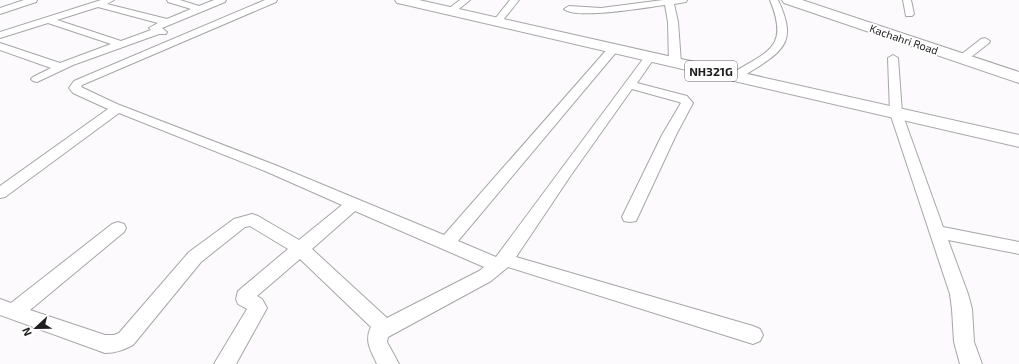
<svg xmlns="http://www.w3.org/2000/svg" width="1019" height="364" viewBox="0 0 1019 364" font-family="'Exo 2',sans-serif">
<style>
.lines{fill:none;stroke-linecap:round;stroke-linejoin:round}
.street-casing{stroke:#a7a5a8;stroke-width:2}
.secondary-casing{stroke:#a7a5a8;stroke-width:2}
.highway-casing{stroke:#a7a5a8;stroke-width:2}
.street{fill:#fff;fill-rule:evenodd}
.secondary{fill:#fff;fill-rule:evenodd}
.highway{fill:#fff;fill-rule:evenodd}
.labels{text-anchor:middle;dominant-baseline:central;stroke-width:3.5;stroke-linejoin:round;paint-order:stroke}
.far-street-label{font-size:11px;fill:#1f1e1f;stroke:#fff}
.shield{fill:#fff;stroke:#626262;stroke-width:1}
.shield-label{font-size:12px;font-weight:bold;fill:#1f1e1f}
</style>
<rect width="100%" height="100%" fill="#fdfafe"/>
<g class="lines">
<defs>
<g id="street">
<path d="M24,0h13l-1,2 -36,12v-6z"/>
<path d="M101,0h13l-7,4 60,15 24,-10 -23,-7 -1,-2h13l19,6 15,-6h12l-1,2 -63,26 5,4 -1,2h-7l-86,31 -36,17 -4,-1 -2,-2 2,-2 18,-9 -51,-18v-7l60,20 51,-19 -63,-21 -48,15v-6zM98,7l60,16 -9,5 2,2 -30,11 -64,-21z"/>
<path d="M265,0h12l-1,2 -194,83 -1,2 36,17 158,61 169,70 166,-189h8l1,2 -1,2 -160,191 38,16 150,-202h8l1,2 -18,26 50,13 6,7 -17,32 -40,86 -6,1 -6,-1 -2,-4 40,-82 19,-32 -2,-1 -47,-13 -61,86 -55,82 237,69 7,3 3,6 -3,6 -7,3 -245,-77 -17,14 -103,56 -1,5 12,22h-22c-6,-13 -13,-23 -6,-37l-71,-68 -43,37 5,3 5,9 -31,56h-22l33,-55 -9,-5 -2,-5 2,-8 50,-42 -38,-23 -5,1 -44,35 -68,83c-10,5 -17,8 -28,8l-105,-38v-16l11,4 101,-79 6,-2 6,2 2,4 -2,4 -94,78 75,25h9l5,-2 70,-81 45,-33 18,-5 6,2 41,24 43,-35 -77,-34 -146,-58 -114,84 -5,1v-12l108,-77 -35,-16 -4,-5 5,-7zM355,211l129,56 -5,4 -92,47 -75,-69z"/>
<path d="M460,0h10l-16,13h-6l-2,-2 2,-2z"/>
<path d="M510,0h9l-19,24h-6l-2,-2 2,-2z"/>
<path d="M663,0h24l-1,2 -12,2 4,18 3,41 -6,3 -6,-3 -1,-41 -3,-17c-17,2 -90,15 -101,4l5,-3 32,2z"/>
<path d="M770,0h8c18,39 9,49 -25,70 -7,4 -14,11 -22,8l-2,-2 2,-2c36,-23 59,-25 39,-74z"/>
<path d="M903,0h8l3,14 -2,2h-6z"/>
<path d="M985,38l5,3 -1,2 -23,18h-8l-1,-2 1,-2 23,-18z"/>
<path d="M893,55l5,3 4,55 41,114 76,15v12l-71,-14 20,54 4,15 2,33 8,22h-22l-6,-22 -2,-33 -2,-15 -60,-181 -2,-55z"/>
</g>
<path id="secondary" d="M782,0h20l217,72v11l-235,-80z"/>
<path id="highway" d="M395,0h24l600,135v12l-617,-143 -5,-1z"/>
</defs>
<use href="#street" class="street-casing"/>
<use href="#secondary" class="secondary-casing"/>
<use href="#highway" class="highway-casing"/>
<use href="#street" class="street"/>
<use href="#secondary" class="secondary"/>
<use href="#highway" class="highway"/>
</g>
<g class="labels">
<g class="far-street-label">
<text transform="translate(904 39) rotate(19)">Kachahri Road</text>
</g>
<rect class="shield" x="685" y="61" width="52" height="20" rx="3"/>
<g class="shield-label">
<text x="711" y="71">NH321G</text>
</g>
</g>
<g transform="translate(36 328) rotate(248)" stroke="#ffffff" stroke-width="3" paint-order="stroke">
<path d="M0-3L7 15L0 10L-7 15Z" fill="#1f1e1f"/>
<text y="-6" font-size="11" font-weight="bold" text-anchor="middle" fill="#1f1e1f">N</text>
</g>
</svg>
